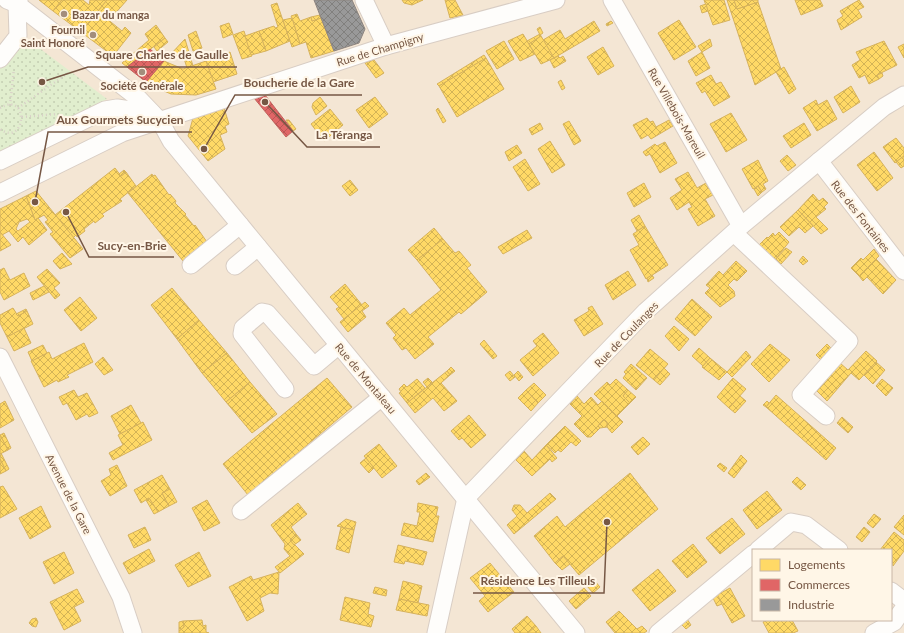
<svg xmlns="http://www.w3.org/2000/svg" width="904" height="633" viewBox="0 0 904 633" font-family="Lato,sans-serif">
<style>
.residential{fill:#f4e6d4;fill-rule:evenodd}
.park{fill:url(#park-dots)}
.homes{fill:url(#homes-cross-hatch);stroke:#d6b25c;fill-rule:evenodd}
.shops{fill:url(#shops-cross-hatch);stroke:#c0625c}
.industry{fill:url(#industry-cross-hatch);stroke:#8e8580}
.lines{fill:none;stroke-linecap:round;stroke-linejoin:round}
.minor-casing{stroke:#d8cdc4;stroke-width:19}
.path{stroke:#d8cfc7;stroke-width:2.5;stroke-dasharray:1 3;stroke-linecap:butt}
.minor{stroke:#fefdfb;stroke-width:17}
.poi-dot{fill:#a38d7c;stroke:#fff6e7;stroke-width:1.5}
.labels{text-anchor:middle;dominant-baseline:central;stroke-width:4;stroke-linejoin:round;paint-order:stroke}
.poi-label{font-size:11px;font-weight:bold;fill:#765744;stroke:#fff6e7;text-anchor:start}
.street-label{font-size:11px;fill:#765744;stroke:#fff6e7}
.leader{fill:none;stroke:#765744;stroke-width:1.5}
.callout-dot{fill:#765744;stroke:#fff6e7;stroke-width:1.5}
.callout-label{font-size:12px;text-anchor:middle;font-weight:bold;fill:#765744;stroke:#fff6e7;stroke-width:4;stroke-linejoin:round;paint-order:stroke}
</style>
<defs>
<pattern id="park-dots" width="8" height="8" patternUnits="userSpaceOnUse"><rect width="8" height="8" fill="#e1eece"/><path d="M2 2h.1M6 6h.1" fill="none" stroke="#c4ceb2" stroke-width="1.8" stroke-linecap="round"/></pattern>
<pattern id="homes-cross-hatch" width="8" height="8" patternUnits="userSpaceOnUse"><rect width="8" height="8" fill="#ffd966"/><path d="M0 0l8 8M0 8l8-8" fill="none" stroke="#d3b356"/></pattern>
<pattern id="shops-cross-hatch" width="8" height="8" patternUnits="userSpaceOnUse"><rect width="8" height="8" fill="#e06666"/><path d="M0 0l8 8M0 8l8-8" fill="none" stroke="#ba5756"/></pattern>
<pattern id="industry-cross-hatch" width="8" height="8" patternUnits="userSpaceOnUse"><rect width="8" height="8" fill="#999"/><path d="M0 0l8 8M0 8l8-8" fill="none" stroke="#81807e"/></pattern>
</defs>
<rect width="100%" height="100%" fill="#f7f0e5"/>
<path class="residential" d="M0,0h904v633h-904zM753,550h138v70h-138z"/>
<path class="park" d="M22,35l85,64 -107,56v-91z"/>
<g class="homes">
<path d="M39,0h23l-9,11z"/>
<path d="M62,0h21l6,5 1,-5h17l-26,32 -28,-21z"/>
<path d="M107,0h20l-15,17 -3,-3 -3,4 16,13 3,-4 6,6 -18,23 -32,-24z"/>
<path d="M402,0h21l-11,5 -8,-2z"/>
<path d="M445,0h10l8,15 -13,3z"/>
<path d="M704,0h20l6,20 -17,5z"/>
<path d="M727,0h7l3,9 21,-7 23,67 -26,16z"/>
<path d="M734,0h24v2l-21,7z"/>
<path d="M795,0h25l3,6 -22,9z"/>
<path d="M859,0l5,7 -6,3 4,7 -21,13 -4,-10 6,-4 -3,-5z"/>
<path d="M277,3l13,38 -24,10 -7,-20 15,-5 1,2 3,-1 -7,-22z"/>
<path d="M706,4l2,7 -6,2 -2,-7z"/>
<path d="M297,14l3,7 11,-4 1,4 9,-3 13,33 -23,7 -5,-16 -6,2 -8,-26 -1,-2z"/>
<path d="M320,15l1,3 -9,3 -1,-4z"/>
<path d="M292,18l8,26 -8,3 -9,-27z"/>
<path d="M679,20l17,27 -22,13 -16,-27z"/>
<path d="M594,21l6,10 -46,27 -11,-18 17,-10 5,9z"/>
<path d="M611,21l2,2 -6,3 -1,-2z"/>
<path d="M229,23l4,11 -10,4 -3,-12z"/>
<path d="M156,25l9,13 -38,29 -5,-4 27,-23 -4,-6z"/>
<path d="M540,27l3,6 -3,2 -3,-6z"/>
<path d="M196,31l6,17 -9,3 -5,-16z"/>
<path d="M244,31l8,25 -10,3 -9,-24z"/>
<path d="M259,31l7,20 -15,4 -6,-19z"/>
<path d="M523,34l12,20 -15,7 -12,-20z"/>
<path d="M540,34l1,2 -12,8 -2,-3z"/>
<path d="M541,36l13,22 -13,6 -12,-20z"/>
<path d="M165,38l3,4 -11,9 -3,-4z"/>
<path d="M185,39l8,27 -6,2 -5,-16 -9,8 -4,-4z"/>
<path d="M710,39l2,7 -10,6 -4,-6z"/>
<path d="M504,41l10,18 -17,10 -11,-18z"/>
<path d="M884,41l13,24 -20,10 2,4 -10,5 -4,-9 -6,3 -7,-13 8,-5 -4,-8z"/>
<path d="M904,44v14l-6,-11z"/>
<path d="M603,47l11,19 -16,9 -11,-18z"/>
<path d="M230,52l7,22 -24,8 -7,-22z"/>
<path d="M702,52l8,16 -14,8 -8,-15z"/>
<path d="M484,55l2,3 -47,28 -2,-2z"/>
<path d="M558,56l2,2 3,-2 3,5 -12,7 -4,-8z"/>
<path d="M486,58l18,31 -47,28 -18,-31z"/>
<path d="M374,60l10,13 -8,5 -11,-15z"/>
<path d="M164,61l19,8 23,-8 10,28 -20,6 -25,-1 -21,-9 -4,-3z"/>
<path d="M784,67l12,22 -7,5 -13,-22z"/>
<path d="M882,73l1,3 -4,3 -2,-4z"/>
<path d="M711,75l5,9 5,-2 9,15 -16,9 -9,-15 -3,2 -6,-10z"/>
<path d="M561,80l4,8 -3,2 -4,-8z"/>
<path d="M851,86l9,16 -17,11 -9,-16z"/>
<path d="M320,97l7,9 -11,9 -4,-8 1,-4z"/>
<path d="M375,97l13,17 -19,14 -13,-18z"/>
<path d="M816,100l2,5 9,-5 10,19 -20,12 -14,-23z"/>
<path d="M224,108l5,16 -4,2 2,6 -7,3 5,14 -17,12 -20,-25 5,-18z"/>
<path d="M438,108l8,13 -3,2 -7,-13z"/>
<path d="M330,109l13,16 -19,16 -13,-17z"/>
<path d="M731,113l16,27 -21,12 -16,-28z"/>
<path d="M647,118l3,4 3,-1 3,6 13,-7 4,6 -22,13 -3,-4 -7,4 -8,-14z"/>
<path d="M286,120h3l7,9 -3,2z"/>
<path d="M569,121l12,20 -7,4 -11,-21z"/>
<path d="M540,123l3,6 -11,6 -3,-6z"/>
<path d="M804,123l7,12 -20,13 -8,-12z"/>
<path d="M896,138l8,10v8l-9,7 -12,-16z"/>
<path d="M550,141l15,24 -13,8 -14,-24z"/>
<path d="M665,142l12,21 -17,10 -10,-19 -4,2 -3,-4 12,-8 2,2z"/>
<path d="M517,145l5,8 -13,8 -4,-9z"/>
<path d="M874,152l19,26 -16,13 -20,-26z"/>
<path d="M787,155l9,10 -8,6 -8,-10z"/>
<path d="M904,156v10l-3,2 -5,-6z"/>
<path d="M525,159l15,25 -12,7 -15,-24z"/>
<path d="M758,160l10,21 -5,3 3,5 -4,3 -4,-6 -5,3 -11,-20z"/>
<path d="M115,168l6,8 5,-4 10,14 -16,13 2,2 -20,13 2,2 -9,7 -1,-2 -10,8 1,2 -8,6 -1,-2 -3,3 -18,-23z"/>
<path d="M124,170l2,2 -5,4 -2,-2z"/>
<path d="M688,172l9,16 9,-5 7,12 -8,4 10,17 -17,10 -10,-17 4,-2 -3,-5 -12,8 -7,-12 12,-8 -7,-11z"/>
<path d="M152,174l1,2 2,-1 14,20 1,-1 6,7 -1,2 11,11 -1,1 9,11 1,-1 12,17 -24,19 -55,-68z"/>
<path d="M350,180l8,10 -8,6 -8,-10z"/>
<path d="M644,183l7,14 -17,10 -7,-14z"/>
<path d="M758,186l4,6 -4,4 -4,-7z"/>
<path d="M36,191l47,58 -13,9 -20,-24 3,-2 -8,-10 3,-2 -4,-5 -9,5 -9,-24z"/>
<path d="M813,194l6,7 4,-3 5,5 -4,4 2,2 -10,8 12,12 -7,5 -23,-24z"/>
<path d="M26,196l9,24 3,-2 9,12 -18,15 -6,-8 -5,5 -9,-11 -7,4 -2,-3v-23zM27,219l3,3 -12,9 -2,-2 3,-7z"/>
<path d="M798,210l15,16 -8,7 -6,-6 -10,9 -9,-9z"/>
<path d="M639,215l6,11 -8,5 -6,-11z"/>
<path d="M645,226l23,39 -22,14 -16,-29 9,-5 -6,-11z"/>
<path d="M434,228l9,11 -26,21 -9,-10z"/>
<path d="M527,230l5,8 -29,16 -5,-7z"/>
<path d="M0,232l11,13 -11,6z"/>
<path d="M779,232l10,10 -14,18 -16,-15 8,-8 1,1 5,-5 2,3z"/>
<path d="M443,239l12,14 4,-2 12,14 -4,3 20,24 -26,22 -2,-2 -31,25 6,7 -19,15 -9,-11 -4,2 -9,-12 3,-3 -10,-12 18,-15 6,7 31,-25 -24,-30z"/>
<path d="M786,248l6,4 -11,12 -5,-5z"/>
<path d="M874,249l5,7 -20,20 -8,-8 10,-10 2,2z"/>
<path d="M62,253l10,11 -12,5 -7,-8z"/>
<path d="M803,256l5,5 -5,4 -4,-4z"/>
<path d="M876,259l20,21 -13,14 -16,-17 -4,4 -4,-5z"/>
<path d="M736,261l11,10 -10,10 -3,-2 -6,6 6,6 1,5 -15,11 -15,-14 5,-5 -4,-3 13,-14 4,4z"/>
<path d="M4,268l6,12 14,-7 6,13 -26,14 -4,-8v-22z"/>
<path d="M47,269l13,14 -6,5 6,7 -5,4 -18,-22z"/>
<path d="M628,271l8,14 -23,15 -8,-15z"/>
<path d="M652,275l2,3 -6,4 -1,-4z"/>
<path d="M345,284l17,21 -18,14 -8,-10 3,-2 -9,-10z"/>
<path d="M44,286l5,6 -16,8 -3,-7z"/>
<path d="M172,288l27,32 -22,19 -26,-34z"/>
<path d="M80,297l17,21 -16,13 -17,-21z"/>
<path d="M692,299l20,18 -17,19 -20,-17z"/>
<path d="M365,302l4,4 -7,5 4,6 -18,15 -8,-10z"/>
<path d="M592,306l11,18 -19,12 -10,-16 15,-9 -1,-3z"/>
<path d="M13,308l5,8 9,-5 6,13 -26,13 -7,-14v-8z"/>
<path d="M26,309l1,2 -9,5 -2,-2z"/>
<path d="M199,320l28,33 -25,20 -25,-34z"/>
<path d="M674,326l15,13 -10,12 -14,-15z"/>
<path d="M24,328l7,15 -17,8 -7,-14z"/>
<path d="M543,333l16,20 -26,23 -13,-16 17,-14 -4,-5z"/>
<path d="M484,340l13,16 -4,3 -13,-15z"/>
<path d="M84,343l9,19 -26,13 2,2 -11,5 -1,-2 -13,7 -13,-26 18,-9 3,7z"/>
<path d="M770,344l20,16 -21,22 -18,-18z"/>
<path d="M827,344l6,6 -11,11 -6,-6z"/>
<path d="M43,345l4,8 -15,8 -4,-9z"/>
<path d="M699,348l11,10 -7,8 -11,-10z"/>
<path d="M650,349l18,15 -14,16 -18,-15z"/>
<path d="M746,351l5,6 -19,20 -5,-5z"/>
<path d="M866,351l11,10 -18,19 -8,-7 -24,28 -11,-11 24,-27 8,7z"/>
<path d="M227,353l23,29 -24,20 -24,-29z"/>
<path d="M103,357l10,13 -9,5 -9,-11z"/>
<path d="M710,358l17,14 -8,8 -17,-13z"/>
<path d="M876,362l9,8 -12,14 -9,-9z"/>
<path d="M631,364l16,14 -11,12 -13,-12 3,-4 -2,-2z"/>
<path d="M451,367l4,4 -5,4 -3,-4z"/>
<path d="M664,368l6,6 -10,11 -6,-5z"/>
<path d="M447,371l3,4 -9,8 16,18 -13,10 -11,-13 -18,15 -8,-10z"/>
<path d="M510,371l5,6 -5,4 -5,-6z"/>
<path d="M518,371l5,6 -4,4 -5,-6z"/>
<path d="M327,378l25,29 -104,88 -25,-31z"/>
<path d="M428,378l4,4 -5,5 -4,-5z"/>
<path d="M733,378l13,11 -17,19 -12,-11z"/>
<path d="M417,379l8,9 -18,15 -8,-10 2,-1 -2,-3 5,-5 3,3z"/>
<path d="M616,379l12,11 -5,6 7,7 -13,13 -23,-22 13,-12 3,3z"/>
<path d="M882,379l11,9 -7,8 -10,-10z"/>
<path d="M250,382l27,32 -25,19 -26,-31z"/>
<path d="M534,383l12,12 -8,8 -12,-13z"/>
<path d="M74,390l4,7 9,-4 11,20 -9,4 -2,-3 -11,6 -9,-17 -4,2 -4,-8z"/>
<path d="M526,390l12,13 -7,8 -13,-13z"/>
<path d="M628,390l8,7 -6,6 -7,-7z"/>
<path d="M776,395l60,53 -10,12 -60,-53z"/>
<path d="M577,396l7,8 7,-7 7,8 4,-4 21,21 -11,11 -5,-6v-5l-3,-3 -6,7 2,2 -9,9h-4l-13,-13 8,-8 -12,-12z"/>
<path d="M740,396l6,5 -11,12 -6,-5z"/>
<path d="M5,401l9,19 -14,8v-24z"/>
<path d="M767,401l2,2 -3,4 -3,-2z"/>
<path d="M131,405l10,18 -21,11 -9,-18z"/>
<path d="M469,415l17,20 -15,13 -9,-10 -3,2 -8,-9z"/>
<path d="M842,417l11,10 -5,6 -11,-10z"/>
<path d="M604,419l3,3v5l-7,1 -2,-2z"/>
<path d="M143,422l9,18 -39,20 -4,-7 14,-8 -5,-10z"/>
<path d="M565,426l16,15 -5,5 -5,-4 -10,10 -3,-2 -3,3 -9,-8z"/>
<path d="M4,433l7,15 -3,2 -8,-15z"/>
<path d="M0,435l8,15 -8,4z"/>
<path d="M643,437l7,7 -12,11 -7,-8z"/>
<path d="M379,444l18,22 -15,12 -18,-22z"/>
<path d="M546,445l11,13 -5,4 -2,-3 -18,17 -16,-16 8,-9 8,9z"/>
<path d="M1,453l8,16 -3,2 -6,-12z"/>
<path d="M741,455l6,6 -13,17 -6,-5z"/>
<path d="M366,458l8,10 -5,5 -9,-10z"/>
<path d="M0,459l6,12 -6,3z"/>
<path d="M720,463l7,5 -3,4 -7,-6z"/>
<path d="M117,465l10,21 -17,10 -9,-15 10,-6 -2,-6z"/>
<path d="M426,473l4,4 -11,8 -3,-4z"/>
<path d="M630,473l28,36 -79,66 -16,-19 -8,7 -21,-27 23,-20 8,11z"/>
<path d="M162,475l8,14 -8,4 7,13 -11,6 -9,-14 -8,5 -7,-13z"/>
<path d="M797,477l9,8 -5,5 -9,-8z"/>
<path d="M3,486l14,23 -17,9v-31z"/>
<path d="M170,489l7,13 -8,4 -7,-13z"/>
<path d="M767,491l15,19 -25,19 -14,-19z"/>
<path d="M550,493l6,6 -42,35 -7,-9 10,-9 -5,-6 2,-5h6l7,8z"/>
<path d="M149,498l9,14 -4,2 -8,-14z"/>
<path d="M207,500l13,23 -16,8 -12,-23z"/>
<path d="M298,503l9,11 -16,13 5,7 -6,6 14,14 -24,19 -5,-6 15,-11 -6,-7 1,-5 -14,-19z"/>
<path d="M418,503l20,4 -2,9h3l-6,26 -32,-7 3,-12 13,3 3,-14h-3z"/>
<path d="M41,506l10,21 -21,12 -11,-21z"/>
<path d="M874,514l7,5 -8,9 -6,-5z"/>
<path d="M904,515v20l-10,-8z"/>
<path d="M732,518l13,16 -25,20 -14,-16z"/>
<path d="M346,519l10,3 -2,8 -17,-4z"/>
<path d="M145,527l6,13 -17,8 -6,-13z"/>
<path d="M341,527l13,3 -5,23 -13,-4z"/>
<path d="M864,527l6,5 -8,10 -6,-5z"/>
<path d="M894,532l10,8v11l-11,15 -2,-16h-11z"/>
<path d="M296,534l5,6 -7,5 -4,-5z"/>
<path d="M693,544l14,18 -20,16 -15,-17z"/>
<path d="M398,545l29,7 -4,13 -18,-4 -1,3 -10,-2z"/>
<path d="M149,549l6,12 -26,13 -6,-11z"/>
<path d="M64,552l10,21 -20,11 -11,-22z"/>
<path d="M199,552l12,24 -23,11 -13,-22z"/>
<path d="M563,556l7,8 -8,6 -7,-7z"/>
<path d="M490,563l24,29 -26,20 -9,-11 6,-5 -15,-18z"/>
<path d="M658,569l18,22 -26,20 -18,-21z"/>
<path d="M279,572l-1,22 -8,-1 -10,5 4,13 -17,10 -18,-34 22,-11 2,4z"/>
<path d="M594,580l6,7 -7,6 -6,-7z"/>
<path d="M403,581l19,5 -4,17 -19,-4z"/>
<path d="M375,587l12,3 -1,6 -13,-3z"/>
<path d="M584,588l7,8 -15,13 -7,-8z"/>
<path d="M730,588l15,28 -13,7 -15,-28z"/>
<path d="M77,589l7,13 -10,5 7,14 -17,9 -14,-28z"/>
<path d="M717,594l5,10 -5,2 -4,-8z"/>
<path d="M345,597l25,6 -2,11 6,2 -3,11 -31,-7z"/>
<path d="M399,599l30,6 -2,11 -31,-6z"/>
<path d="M619,611l18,18 5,-3 5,5 -3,2h-29l-9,-11z"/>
<path d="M527,616l9,10 -8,7h-13l-3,-4z"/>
<path d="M36,618l2,4 -2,5 -4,-1 -3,-3 3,-4z"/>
<path d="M687,619l4,6 -5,4 -5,-5z"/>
<path d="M202,620l1,6 3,-1v7l3,1h-30v-2l5,-4 -1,-6z"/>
<path d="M767,620h25l6,11 -5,2h-24l-6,-11z"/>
<path d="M183,621l1,6 -5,4v-9z"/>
<path d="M536,626l5,7h-13z"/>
</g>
<g class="shops">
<path d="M150,49l14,12 -18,21 -19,-15z"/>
<path d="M265,95l28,36 -7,6 -32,-39z"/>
</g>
<path class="industry" d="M314,0h38l13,29 -6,14 -25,8z"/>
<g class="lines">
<defs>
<g id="minor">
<path d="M7,0l10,4 121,94 22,23 11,20 405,492"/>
<path d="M364,0l22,46"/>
<path d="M612,0l129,226"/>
<path d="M0,59l18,-23 -1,-32 2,-4"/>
<path d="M0,161l105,-51 12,-2 35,5"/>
<path d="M819,161l85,110"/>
<path d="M0,193l122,-60 264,-87 170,-46"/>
<path d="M734,233l115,108 -48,54 25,21"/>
<path d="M191,265l49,-40"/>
<path d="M235,266l23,-19"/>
<path d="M0,357l121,240 12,36"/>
<path d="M285,389l-43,-55 1,-6 19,-16 5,1 47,53 25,-21"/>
<path d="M241,511l141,-114"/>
<path d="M758,550l33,-28 15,3 33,25"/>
<path d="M891,591l13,10"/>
<path d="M436,633l30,-135 180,-187 95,-85 143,-119 20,-12"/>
<path d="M658,633l95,-79"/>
<path d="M874,633l20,-11 10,-14"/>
</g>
</defs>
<use href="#minor" class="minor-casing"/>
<g class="path">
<path d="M10,105l4,-36"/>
<path d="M0,108c30,-18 26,40 0,21"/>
<path d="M18,108l50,-35"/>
<path d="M22,117l35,-3"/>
</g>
<use href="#minor" class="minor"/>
</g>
<g class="poi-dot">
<circle cx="64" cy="14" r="4"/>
<circle cx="93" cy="35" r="4"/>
<circle cx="142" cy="72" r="4"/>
</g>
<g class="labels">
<g class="poi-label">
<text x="72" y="14">Bazar du manga</text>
<text x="85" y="29" text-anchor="end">Fournil<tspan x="85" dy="13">Saint Honoré</tspan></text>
<text x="142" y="85" text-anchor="middle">Société Générale</text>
</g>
<g class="street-label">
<text transform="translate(380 49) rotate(-17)">Rue de Champigny</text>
<text transform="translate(677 113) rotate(60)">Rue Villebois-Mareuil</text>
<text transform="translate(861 216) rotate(52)">Rue des Fontaines</text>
<text transform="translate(626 334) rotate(-46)">Rue de Coulanges</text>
<text transform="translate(366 378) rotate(50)">Rue de Montaleau</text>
<text transform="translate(69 494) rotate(63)">Avenue de la Gare</text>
</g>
</g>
<path class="leader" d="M42 82L88 67H237M204 149L235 95H362M35 202L48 132H192M265 102L307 147H380M66 212L89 257H174M607 522L604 593H473"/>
<g class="callout-dot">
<circle cx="42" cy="82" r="4"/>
<circle cx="204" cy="149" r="4"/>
<circle cx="35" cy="202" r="4"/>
<circle cx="265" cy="102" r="4"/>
<circle cx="66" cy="212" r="4"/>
<circle cx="607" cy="522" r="4"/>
</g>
<g class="callout-label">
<text x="162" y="59">Square Charles de Gaulle</text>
<text x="299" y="87">Boucherie de la Gare</text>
<text x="120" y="124">Aux Gourmets Sucycien</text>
<text x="344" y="139">La Téranga</text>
<text x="132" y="250">Sucy-en-Brie</text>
<text x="538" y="585">Résidence Les Tilleuls</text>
</g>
<rect x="752" y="549" width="140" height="72" fill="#fff6e7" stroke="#c8b6a6"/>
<rect x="760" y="559" width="20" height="12" fill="#ffd966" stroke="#c8b6a6"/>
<text x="788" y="569" font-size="12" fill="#765744">Logements</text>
<rect x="760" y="579" width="20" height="12" fill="#e06666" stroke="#c8b6a6"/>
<text x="788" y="589" font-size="12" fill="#765744">Commerces</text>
<rect x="760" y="599" width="20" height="12" fill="#999999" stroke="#c8b6a6"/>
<text x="788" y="609" font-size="12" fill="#765744">Industrie</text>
</svg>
